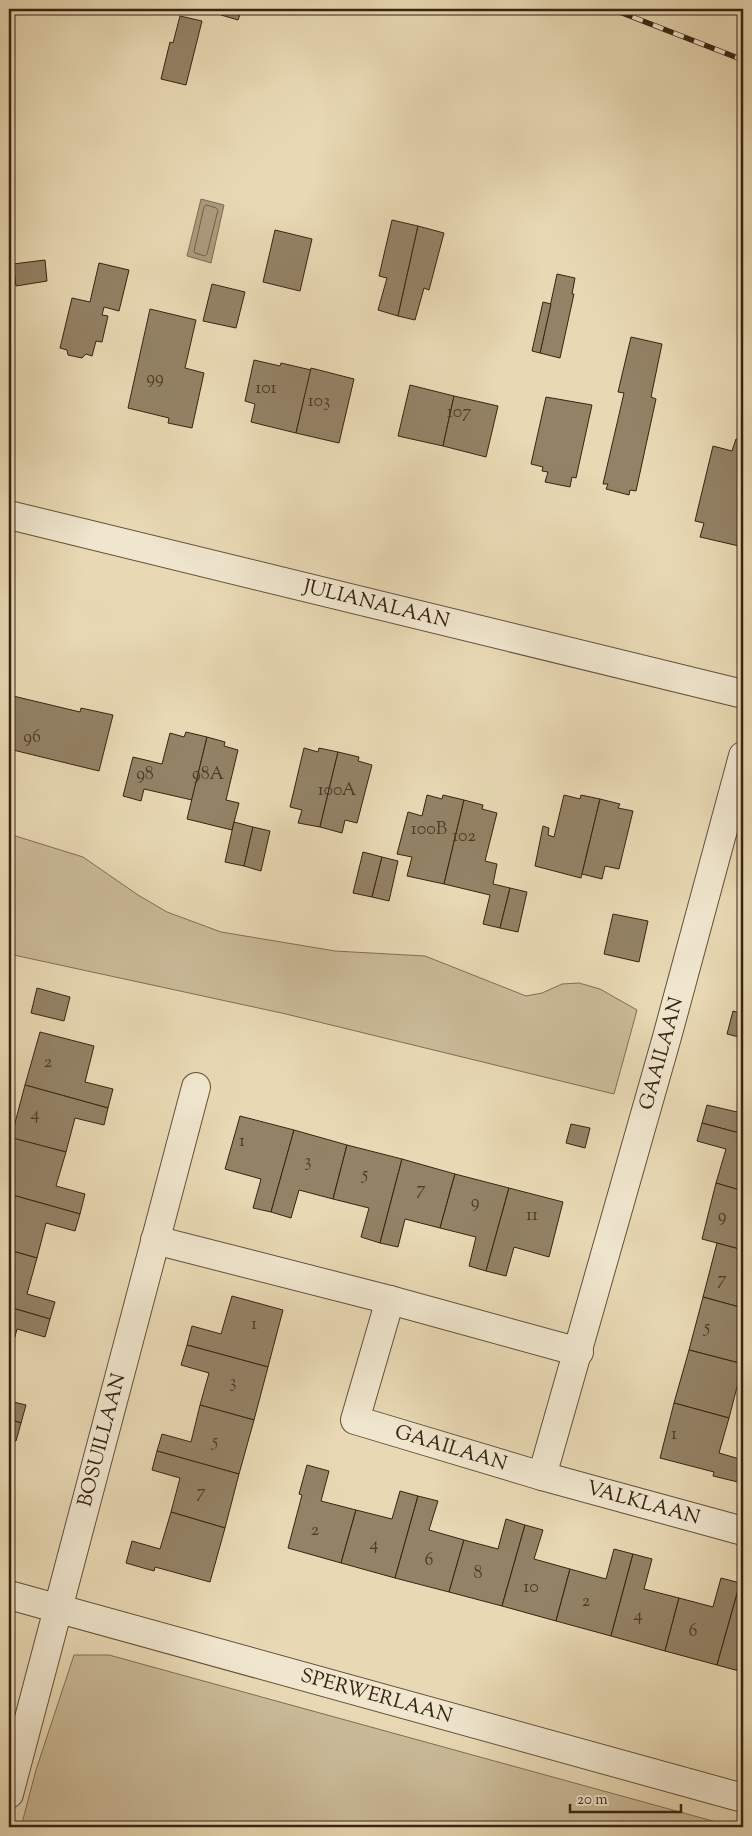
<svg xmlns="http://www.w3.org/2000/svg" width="752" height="1836" viewBox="0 0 752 1836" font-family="'Sorts Mill Goudy',serif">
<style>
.green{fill:#caba98;stroke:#806e55}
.water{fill:#ac9b7d;stroke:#7d6b52}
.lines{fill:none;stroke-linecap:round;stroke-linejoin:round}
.shore{stroke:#725f48;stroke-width:1}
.building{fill:#938266;stroke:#372312}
.minor-casing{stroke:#63503a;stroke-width:30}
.tertiary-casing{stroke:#63503a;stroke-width:30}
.minor{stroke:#f0e6ce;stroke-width:28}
.tertiary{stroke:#f0e6ce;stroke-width:28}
.rail-casing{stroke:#372312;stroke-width:5.5}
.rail{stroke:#f0e6ce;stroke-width:4;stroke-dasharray:11;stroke-linecap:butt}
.labels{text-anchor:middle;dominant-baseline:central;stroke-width:4;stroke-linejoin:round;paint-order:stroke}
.number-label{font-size:18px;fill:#4e3b27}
.street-label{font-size:20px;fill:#372312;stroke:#f0e6ce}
</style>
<rect width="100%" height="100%" fill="#e8d9b4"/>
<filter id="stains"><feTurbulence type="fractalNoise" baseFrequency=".004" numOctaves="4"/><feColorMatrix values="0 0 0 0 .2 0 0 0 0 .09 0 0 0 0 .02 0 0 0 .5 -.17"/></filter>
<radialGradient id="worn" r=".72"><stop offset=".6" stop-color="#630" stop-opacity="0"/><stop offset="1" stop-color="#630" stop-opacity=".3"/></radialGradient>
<g class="green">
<path d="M9,834l74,23 55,38 29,17 54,20 114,19 90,5 101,40 16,-3 20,-9 17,-1 21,6 37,21 -23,84 -328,-80 -277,-60z"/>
<path d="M74,1655h35l611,168 -2,4h-697l15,-57z"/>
</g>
<path class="water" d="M201,199l23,6 -13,58 -24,-7z"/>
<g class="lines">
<path class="shore" d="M207,205l9,3 2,2 -11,44 -2,2 -10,-3 -1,-2 10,-44z"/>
</g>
<g class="building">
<path d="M223,9h19l-4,11 -17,-5z"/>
<path d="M180,16l22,5 -16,64 -25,-6 9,-37 3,1z"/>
<path d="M392,220l26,6 -20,90 -20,-6 9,-32 -8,-2z"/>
<path d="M418,226l26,7 -15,57 -5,-2 -9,32 -17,-4z"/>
<path d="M275,230l37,9 -12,52 -37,-9z"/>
<path d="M45,260l2,21 -31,5 -3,-22z"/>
<path d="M99,263l30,7 -10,41 -15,-4 -2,8 6,1 -6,26 -6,-1 -4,15 -6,-2 -4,4 -14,-3 -1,-5 -7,-2 12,-50 18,4z"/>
<path d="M557,274l18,4 -3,16h2l-14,64 -20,-5z"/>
<path d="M212,284l33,8 -9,36 -33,-7z"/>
<path d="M543,302l8,2 -11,49 -8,-2z"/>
<path d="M150,309l46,11 -11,48 19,5 -12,55 -24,-5 1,-5 -41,-10z"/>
<path d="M631,337l31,7 -11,53 5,2 -20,92 -6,-1 -1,5 -23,-6 2,-5h-5l21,-91 -6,-1z"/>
<path d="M254,360l26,6 1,-3 30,7 -15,63 -45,-11 4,-18 -10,-3z"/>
<path d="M311,368l43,11 -15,64 -43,-10z"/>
<path d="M410,385l44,11 -11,50 -45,-10z"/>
<path d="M454,396l44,10 -12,51 -43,-11z"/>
<path d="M546,397l46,8 -16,73 -4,-1 -2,10 -25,-5 3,-10 -6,-1 1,-4 -12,-3z"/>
<path d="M736,439l7,1v87l-4,19 -39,-9 4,-14 -9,-2 18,-75 19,5z"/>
<path d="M9,695l71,17 1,-4 32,7 -14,56 -90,-22z"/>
<path d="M186,732l21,5 -15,63 -48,-11 -3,12 -18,-5 10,-39 29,7 8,-31 14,4z"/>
<path d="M207,737l18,5 -1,4 14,4 -12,50 13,3 -7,27 -45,-11z"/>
<path d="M304,748l14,4 1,-4 19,4 -18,75 -22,-4 4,-13 -12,-3z"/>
<path d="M338,752l21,5 -1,4 14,4 -15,58 -12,-3 -3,13 -22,-6z"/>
<path d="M427,795l15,4 1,-4 21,5 -20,84 -37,-8 5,-19 -15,-3 11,-42 14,4z"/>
<path d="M564,795l16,4 1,-4 19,4 -19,79 -46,-12 8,-40 6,2 -1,7 6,2z"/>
<path d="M600,799l20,5 -2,4 15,3 -14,58 -14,-3 -3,13 -20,-5z"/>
<path d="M464,800l19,5 -1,4 15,4 -12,48 12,3 -4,20 17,4 -10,40 -17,-4 7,-29 -46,-11z"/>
<path d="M234,822l19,5 -9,39 -19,-4z"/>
<path d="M253,827l17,4 -9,40 -17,-5z"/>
<path d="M363,852l19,5 -10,40 -19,-4z"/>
<path d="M382,857l16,4 -9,40 -17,-4z"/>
<path d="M510,888l17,4 -9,40 -18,-4z"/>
<path d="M613,914l35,7 -9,41 -35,-8z"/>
<path d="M37,988l33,9 -6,24 -33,-8z"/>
<path d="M733,1011l10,3v24l-16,-4z"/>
<path d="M40,1032l54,14 -9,36 28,7 -5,19 -83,-23z"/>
<path d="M25,1085l83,23 -4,17 -29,-7 -9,34 -55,-14z"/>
<path d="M743,1088v46l-41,-11 5,-18 30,7z"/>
<path d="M240,1116l54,14 -23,82 -18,-4 8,-29 -36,-10z"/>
<path d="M702,1123l41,11v57l-27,-8 10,-34 -29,-8z"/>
<path d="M571,1124l19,4 -5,20 -19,-5z"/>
<path d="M294,1130l53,15 -14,54 -34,-9 -8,28 -20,-6z"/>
<path d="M9,1137l57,15 -10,34 29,8 -5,20 -71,-20z"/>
<path d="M347,1145l55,14 -22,84 -19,-6 8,-29 -36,-9z"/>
<path d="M402,1159l53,15 -15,54 -35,-9 -7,28 -18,-4z"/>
<path d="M455,1174l54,14 -23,83 -17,-5 7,-29 -36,-9z"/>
<path d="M716,1183l27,8v59l-41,-11z"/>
<path d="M509,1188l54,14 -14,55 -35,-10 -8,29 -20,-5z"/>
<path d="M9,1194l71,20 -5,17 -29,-8 -9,35 -28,-8z"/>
<path d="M717,1243l26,7v58l-40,-11z"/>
<path d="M9,1250l28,8 -10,36 28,8 -5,17 -41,-12z"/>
<path d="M232,1296l51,14 -15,57 -81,-22 5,-19 29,8z"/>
<path d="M703,1297l40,11v56l-54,-14z"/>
<path d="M9,1307l41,12 -5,18 -28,-8 -8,30z"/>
<path d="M187,1345l81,22 -14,53 -54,-15 9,-32 -28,-8z"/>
<path d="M689,1350l54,14v20l-5,-1 -9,35 -55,-15z"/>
<path d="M9,1401l17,4 -5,18 -12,-4z"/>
<path d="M674,1403l55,15 -10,35 24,7 -1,23 -29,-7 1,-4 -54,-14z"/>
<path d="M200,1405l54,15 -15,54 -82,-23 5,-17 29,8z"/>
<path d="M9,1419l12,4 -5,18 -7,-2z"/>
<path d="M157,1451l82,23 -14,54 -54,-16 9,-34 -28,-8z"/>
<path d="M307,1465l22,6 -8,30 35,9 -15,53 -53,-15 14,-53 -3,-1z"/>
<path d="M400,1491l18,5 -23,82 -54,-15 15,-53 36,9z"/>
<path d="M418,1496l20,5 -9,29 35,10 -15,52 -54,-14z"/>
<path d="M171,1512l54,16 -15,54 -55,-15 -1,4 -28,-8 6,-22 28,8z"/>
<path d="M506,1519l19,6 -23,81 -53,-14 15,-52 34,9z"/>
<path d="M525,1525l18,5 -9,29 36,10 -14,52 -54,-15z"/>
<path d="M614,1549l19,5 -22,82 -55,-15 14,-52 36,10z"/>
<path d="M633,1554l19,5 -8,30 35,9 -14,53 -54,-15z"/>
<path d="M721,1578l19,5 -23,82 -52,-14 14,-53 34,9z"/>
<path d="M740,1583l3,1v88l-26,-7z"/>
</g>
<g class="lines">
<defs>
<g id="minor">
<path d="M155,1240l235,60 189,52"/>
<path id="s1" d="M390,1300l-35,120 187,56 201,55"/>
<path id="s2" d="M542,1476l125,-439 76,-281"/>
<path id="s3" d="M9,1794l187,-707"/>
</g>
<g id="tertiary">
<path id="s4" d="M9,515l734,179"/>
<path id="s5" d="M9,1595l734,203"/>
</g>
</defs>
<use href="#minor" class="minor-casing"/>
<use href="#tertiary" class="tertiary-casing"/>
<use href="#minor" class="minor"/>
<use href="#tertiary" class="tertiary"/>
<defs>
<g id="rail">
<path d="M612,9l131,51"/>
<path d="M736,9l7,3"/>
</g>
</defs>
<use href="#rail" class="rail-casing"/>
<use href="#rail" class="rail"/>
</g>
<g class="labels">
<g class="number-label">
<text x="155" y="379">99</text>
<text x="266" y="389">101</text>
<text x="319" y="402">103</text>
<text x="459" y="413">107</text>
<text x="32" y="738">96</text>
<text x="145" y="775">98</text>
<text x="208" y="775">98A</text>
<text x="337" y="791">100A</text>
<text x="429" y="830">100B</text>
<text x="464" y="837">102</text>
<text x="48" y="1063">2</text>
<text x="35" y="1115">4</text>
<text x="242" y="1142">1</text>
<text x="308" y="1162">3</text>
<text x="365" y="1175">5</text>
<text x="421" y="1190">7</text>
<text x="475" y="1203">9</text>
<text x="532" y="1216">11</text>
<text x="722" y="1217">9</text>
<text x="722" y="1280">7</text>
<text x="254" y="1325">1</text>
<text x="707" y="1328">5</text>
<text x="233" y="1383">3</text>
<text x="674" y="1435">1</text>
<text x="215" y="1442">5</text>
<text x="201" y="1493">7</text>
<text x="315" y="1531">2</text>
<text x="374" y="1545">4</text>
<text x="429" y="1561">6</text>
<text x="478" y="1574">8</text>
<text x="531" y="1588">10</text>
<text x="586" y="1602">2</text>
<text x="638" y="1616">4</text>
<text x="693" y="1632">6</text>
</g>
<g class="street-label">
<text stroke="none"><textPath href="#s4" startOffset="378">JULIANALAAN</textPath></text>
<text stroke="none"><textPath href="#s2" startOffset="439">GAAILAAN</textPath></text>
<text stroke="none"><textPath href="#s3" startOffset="366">BOSUILLAAN</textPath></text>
<text stroke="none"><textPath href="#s1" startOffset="225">GAAILAAN</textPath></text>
<text stroke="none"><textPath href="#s1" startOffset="425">VALKLAAN</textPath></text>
<text stroke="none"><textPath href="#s5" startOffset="381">SPERWERLAAN</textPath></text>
</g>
</g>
<rect width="752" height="1836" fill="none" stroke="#e8d9b4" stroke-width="30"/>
<rect x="10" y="10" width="732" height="1816" fill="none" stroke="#372312" stroke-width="2.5"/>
<rect x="15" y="15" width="722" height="1806" fill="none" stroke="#372312"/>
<path d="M570 1804v8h111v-8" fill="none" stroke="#372312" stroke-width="2.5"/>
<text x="577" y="1804" font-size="15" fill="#372312" stroke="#f0e6ce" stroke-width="4" paint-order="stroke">20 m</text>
<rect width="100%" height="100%" filter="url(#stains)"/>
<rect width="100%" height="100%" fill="url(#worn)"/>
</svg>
